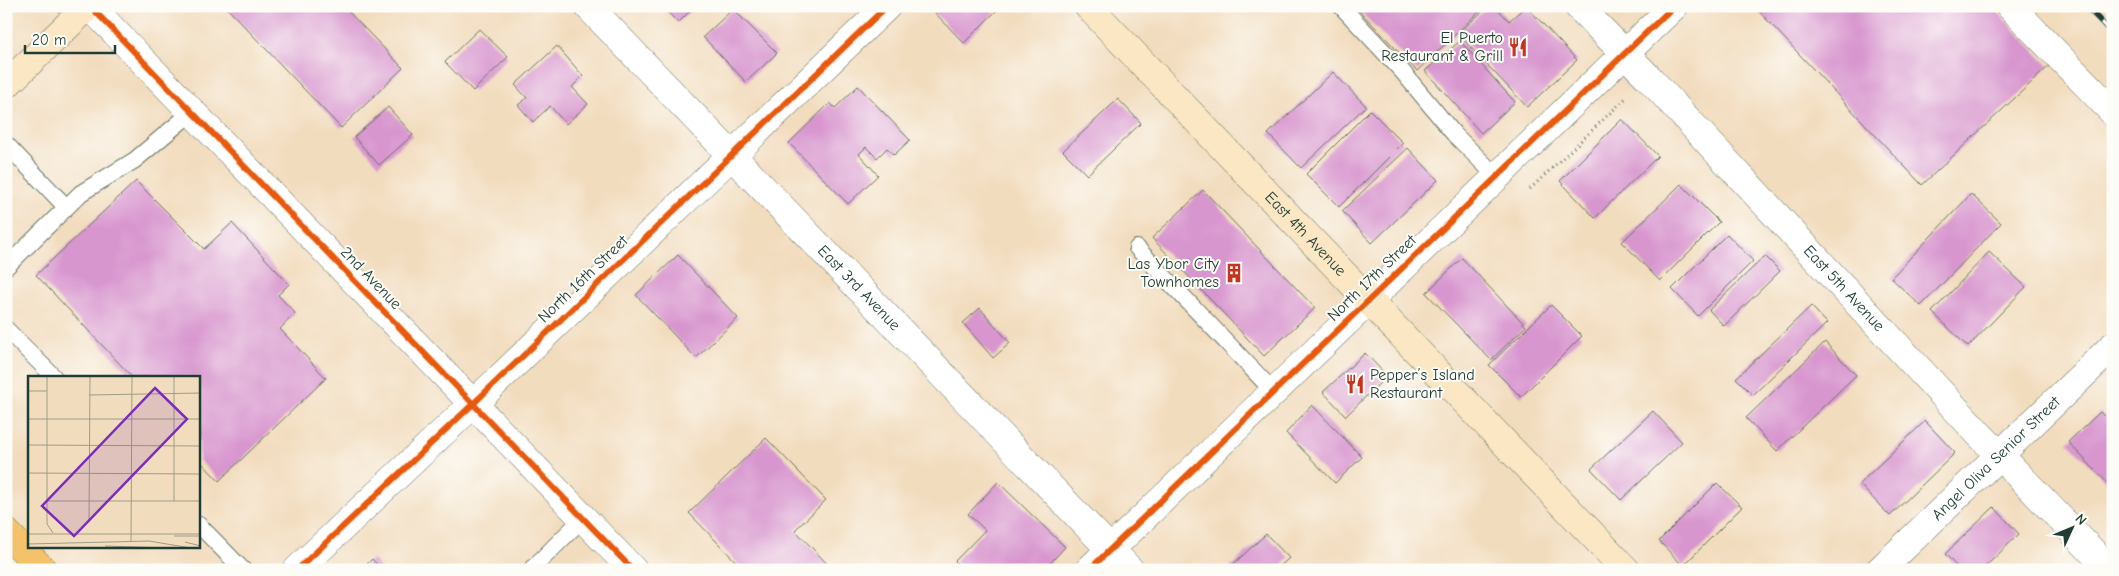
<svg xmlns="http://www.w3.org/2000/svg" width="2119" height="576" viewBox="0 0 2119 576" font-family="'Comic Neue',sans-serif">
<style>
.building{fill:#d896cf}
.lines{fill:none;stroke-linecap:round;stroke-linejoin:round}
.lane-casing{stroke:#697564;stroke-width:18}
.street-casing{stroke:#697564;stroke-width:29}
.secondary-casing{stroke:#697564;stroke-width:29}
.primary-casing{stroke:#697564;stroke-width:29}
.path{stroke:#697564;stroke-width:3;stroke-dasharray:1 4;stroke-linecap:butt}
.lane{stroke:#fff;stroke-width:16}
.street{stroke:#fff;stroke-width:28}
.secondary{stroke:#fbe7c3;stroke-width:28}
.primary{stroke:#f4c26a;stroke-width:28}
.rail-casing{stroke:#1f3d34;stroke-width:5.5}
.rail{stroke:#fdfcf7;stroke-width:4;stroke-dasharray:11;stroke-linecap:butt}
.cycleway-casing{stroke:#fdfcf7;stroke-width:9}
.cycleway{stroke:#e8590c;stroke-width:6}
.labels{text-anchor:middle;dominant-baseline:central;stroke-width:4;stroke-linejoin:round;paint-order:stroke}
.poi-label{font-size:16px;fill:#1f3d34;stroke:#fdfcf7;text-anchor:end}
.street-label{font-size:16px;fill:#1f3d34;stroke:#fdfcf7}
.inset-road{fill:none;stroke:#9e9c87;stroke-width:1}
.view{fill:#7b2cbf;fill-opacity:0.15;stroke:#7b2cbf;stroke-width:2.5}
.inset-edge{fill:none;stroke:#1f3d34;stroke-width:2.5}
</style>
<rect width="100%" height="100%" fill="#fdfcf7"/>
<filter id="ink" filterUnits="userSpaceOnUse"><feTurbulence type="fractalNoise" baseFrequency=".02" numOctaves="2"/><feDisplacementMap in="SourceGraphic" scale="10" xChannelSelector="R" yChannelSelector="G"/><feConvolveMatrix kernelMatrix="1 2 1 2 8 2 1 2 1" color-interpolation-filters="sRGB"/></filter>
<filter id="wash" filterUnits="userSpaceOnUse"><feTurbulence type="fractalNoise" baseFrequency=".0096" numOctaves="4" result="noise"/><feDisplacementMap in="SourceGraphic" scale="20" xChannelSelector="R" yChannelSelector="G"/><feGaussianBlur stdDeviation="1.12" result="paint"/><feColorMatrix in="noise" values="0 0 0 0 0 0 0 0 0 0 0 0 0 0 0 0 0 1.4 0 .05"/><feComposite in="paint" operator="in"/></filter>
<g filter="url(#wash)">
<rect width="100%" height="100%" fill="#f2dcbe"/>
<g id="blocks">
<g class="building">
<path d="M225,6h118l60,62 -62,60z"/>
<path d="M662,6h33l-17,17z"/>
<path d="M938,6h63l-37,37 -31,-32z"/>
<path d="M1355,6h130l-68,65z"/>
<path d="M1488,6h7l14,15 17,-15 51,54 -50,47 -69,-73z"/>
<path d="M1754,6h238l57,60 -127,119z"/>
<path d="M733,9l44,44 -31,29 -43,-45z"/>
<path d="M479,29l29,28 -35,34 -28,-29z"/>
<path d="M1460,41l55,61 -34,31 -56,-62z"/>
<path d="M557,46l26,30 -11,11 16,17 -22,20 -16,-18 -17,16 -15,-17 9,-7 -12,-13z"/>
<path d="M1333,72l33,34 -65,62 -33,-34z"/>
<path d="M858,86l52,54 -16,15 -7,-7 -10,10 -11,-11 -7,7 19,21 -30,29 -59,-61 41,-40 5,5z"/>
<path d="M1118,99l23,24 -54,52 -24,-24z"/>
<path d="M388,107l25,28 -34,30 -25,-28z"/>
<path d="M1370,110l33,33 -64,64 -33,-33z"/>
<path d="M1622,119l36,37 -63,62 -35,-37z"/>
<path d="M1408,148l30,32 -66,63 -30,-32z"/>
<path d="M136,181l68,68 28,-26 57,61 -11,11 17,18 -15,16 46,49 -107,103 -20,-21v-83h-67l-96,-102z"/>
<path d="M1681,184l38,38 -59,59 -38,-39z"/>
<path d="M1203,190l112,118 -51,48 -112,-118z"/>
<path d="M1971,194l30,29 -80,83 -30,-28z"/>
<path d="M1727,234l26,27 -55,55 -26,-27z"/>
<path d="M1989,252l37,35 -58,60 -36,-35z"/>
<path d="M678,255l60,63 -42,40 -60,-63z"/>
<path d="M1765,256l15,15 -56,55 -15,-16z"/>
<path d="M1462,258l64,68 -35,34 -65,-67z"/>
<path d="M1551,305l31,31 -61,61 -32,-32z"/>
<path d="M1811,306l16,17 -74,72 -17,-17z"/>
<path d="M980,308l30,35 -17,15 -30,-35z"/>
<path d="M1825,342l31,33 -79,76 -31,-33z"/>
<path d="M1365,353l22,23 -41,40 -23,-24z"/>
<path d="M1312,405l50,52 -27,26 -49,-50z"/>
<path d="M1653,411l29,31 -61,58 -30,-31z"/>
<path d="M2100,412l13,13v64l-45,-47z"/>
<path d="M1925,421l30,32 -65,63 -31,-32z"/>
<path d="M766,438l60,62 -31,30 38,40h-89l-55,-57z"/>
<path d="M998,482l67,65 -21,23h-81l-8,-9 30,-31 -17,-16z"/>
<path d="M1717,483l25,24 -59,59 -24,-25z"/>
<path d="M1994,507l25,27 -37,36h-22l-15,-16z"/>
<path d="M1266,534l23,24 -13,12h-46l-1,-2z"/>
<path d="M372,559l10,11h-21z"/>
</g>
</g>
</g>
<g filter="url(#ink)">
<use href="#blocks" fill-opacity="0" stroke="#697564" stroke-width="1"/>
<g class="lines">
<defs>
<g id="lane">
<path d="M1341,6l61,65 52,63 43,43"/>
<path d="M6,144l60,63"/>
<path d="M1137,248l137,144"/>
<path d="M6,267l75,-74 54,-33 57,-48"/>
<path d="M6,329l48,48"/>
<path d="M199,525l44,45"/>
<path d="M531,570l52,-52"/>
</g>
<g id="street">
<path d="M90,6l543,564"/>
<path id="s1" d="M588,6l542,564"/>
<path id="s2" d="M1578,6l70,71 331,357 131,136"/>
<path d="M2010,6l103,106"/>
<path d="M297,570l176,-166 414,-398"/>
<path d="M1089,570l585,-564"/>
<path id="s3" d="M1880,570l233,-224"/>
</g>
<g id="secondary">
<path id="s4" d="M1088,6l538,564"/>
<path d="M6,85l82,-79"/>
</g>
<path id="primary" d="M6,532l37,38"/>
</defs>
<use href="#lane" class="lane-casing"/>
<use href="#street" class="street-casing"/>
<use href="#secondary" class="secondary-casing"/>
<use href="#primary" class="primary-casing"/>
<path class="path" d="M1530,189l97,-92"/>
<use href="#lane" class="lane"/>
<use href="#street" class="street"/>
<use href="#secondary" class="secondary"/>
<use href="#primary" class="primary"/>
<defs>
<path id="rail" d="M2086,6l27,28"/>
</defs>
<use href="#rail" class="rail-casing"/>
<use href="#rail" class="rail"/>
<defs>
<g id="cycleway">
<path d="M90,6l543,564"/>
<path d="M297,570l176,-166 414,-398"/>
<path d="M1089,570l585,-564"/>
</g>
</defs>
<use href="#cycleway" class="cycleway-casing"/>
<use href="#cycleway" class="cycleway"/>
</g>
</g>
<defs>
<symbol id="restaurant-bare" viewBox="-9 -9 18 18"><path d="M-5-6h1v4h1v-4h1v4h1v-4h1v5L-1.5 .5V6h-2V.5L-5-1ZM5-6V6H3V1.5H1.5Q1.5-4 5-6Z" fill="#c8321e" stroke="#fdfcf7" stroke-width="2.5" paint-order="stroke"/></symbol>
<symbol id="building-bare" viewBox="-9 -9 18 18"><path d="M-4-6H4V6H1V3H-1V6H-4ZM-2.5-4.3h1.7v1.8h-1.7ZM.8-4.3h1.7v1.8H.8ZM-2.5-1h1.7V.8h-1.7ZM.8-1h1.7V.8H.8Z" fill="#c8321e" stroke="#fdfcf7" stroke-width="2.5" paint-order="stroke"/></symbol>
</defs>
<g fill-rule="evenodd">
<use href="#restaurant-bare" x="1504" y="33" width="28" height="28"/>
<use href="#building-bare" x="1220" y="259" width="28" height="28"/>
<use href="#restaurant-bare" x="1341" y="370" width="28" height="28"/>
</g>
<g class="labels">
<g class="poi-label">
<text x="1503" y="38">El Puerto<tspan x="1503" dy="18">Restaurant &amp; Grill</tspan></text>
<text x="1219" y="264">Las Ybor City<tspan x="1219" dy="18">Townhomes</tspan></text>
<text x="1370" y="375" text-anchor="start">Pepper’s Island<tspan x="1370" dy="18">Restaurant</tspan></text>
</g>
<g class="street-label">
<text stroke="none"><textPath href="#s4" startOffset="315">East 4th Avenue</textPath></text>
<text transform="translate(371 278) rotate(46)">2nd Avenue</text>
<text transform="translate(1372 278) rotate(-44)">North 17th Street</text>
<text transform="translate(583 279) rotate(-44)">North 16th Street</text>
<text stroke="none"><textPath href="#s1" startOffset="391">East 3rd Avenue</textPath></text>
<text stroke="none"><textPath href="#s2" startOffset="388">East 5th Avenue</textPath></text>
<text stroke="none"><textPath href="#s3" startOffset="161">Angel Oliva Senior Street</textPath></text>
</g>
</g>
<g transform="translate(28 376)">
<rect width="172" height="172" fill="#f2dcbe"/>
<path class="inset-road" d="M19,0v148l6,9M0,15h19M61,19l112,-2M0,43h173M0,69l173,1M0,97l173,1M19,125h154M146,125v-125M61,146l1,-146M0,158h173M146,160h27M103,166l1,-166M157,166l16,4M0,168l121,-3 42,7M77,170l63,2"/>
<path class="view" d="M127,12l32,31 -113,117 -32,-30z"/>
<rect width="172" height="172" class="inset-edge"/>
</g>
<rect width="2119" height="576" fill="none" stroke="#fdfcf7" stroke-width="25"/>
<g transform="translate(2072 528) rotate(46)" stroke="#fdfcf7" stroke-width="4" paint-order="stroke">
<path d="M0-4L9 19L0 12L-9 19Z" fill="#1f3d34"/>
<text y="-8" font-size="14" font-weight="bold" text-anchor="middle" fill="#1f3d34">N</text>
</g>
<path d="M25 45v8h90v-8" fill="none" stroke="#1f3d34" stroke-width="2.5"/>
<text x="32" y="45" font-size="15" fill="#1f3d34" stroke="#fdfcf7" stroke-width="4" paint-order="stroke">20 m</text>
</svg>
